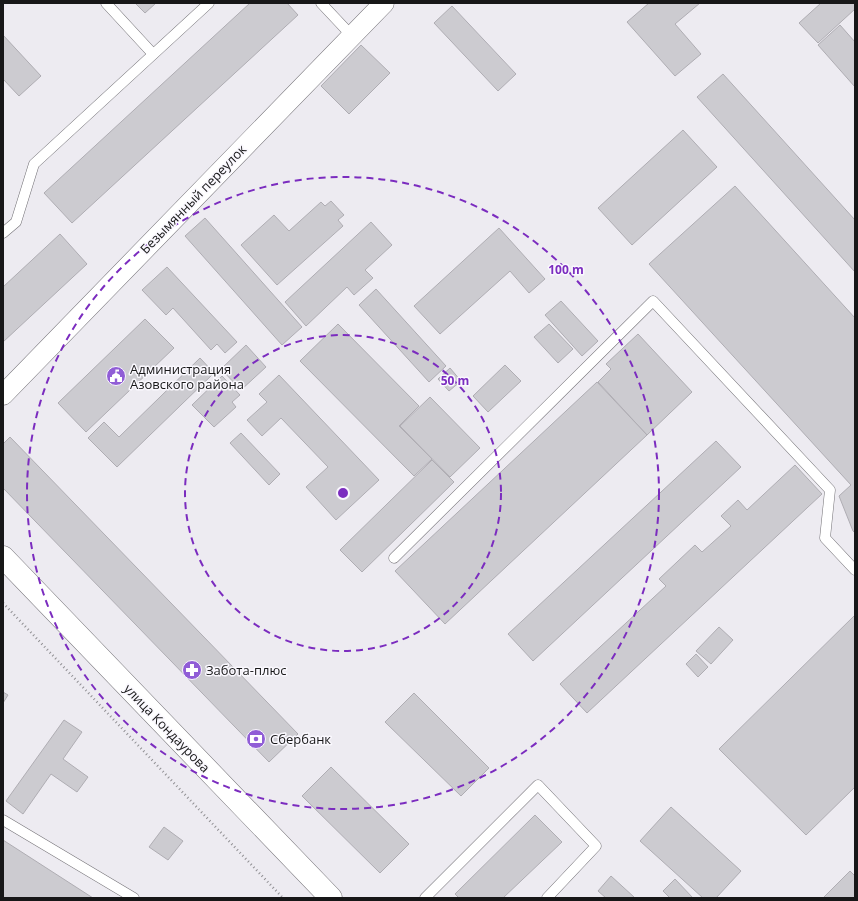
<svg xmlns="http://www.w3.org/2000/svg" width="858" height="901" viewBox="0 0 858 901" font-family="'Open Sans',sans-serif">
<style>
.building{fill:#cccbd0;stroke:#afadb3}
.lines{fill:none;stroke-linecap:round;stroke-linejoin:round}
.service-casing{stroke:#737176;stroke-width:11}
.minor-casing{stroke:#737176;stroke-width:21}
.tertiary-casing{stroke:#737176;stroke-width:23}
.path{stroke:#908f93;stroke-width:2.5;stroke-dasharray:1 3;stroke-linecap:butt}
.service{stroke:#fff;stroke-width:10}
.minor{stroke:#fff;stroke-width:20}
.tertiary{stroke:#fff;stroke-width:22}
.ring{fill:none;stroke:#7b2cbf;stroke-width:2;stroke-dasharray:7 5}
.labels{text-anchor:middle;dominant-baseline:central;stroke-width:3;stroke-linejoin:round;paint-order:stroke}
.street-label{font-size:13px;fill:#171718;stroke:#faf8fe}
.poi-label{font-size:13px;fill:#171718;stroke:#faf8fe;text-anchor:start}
.centre{fill:#7b2cbf;stroke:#faf8fe;stroke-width:2}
.ring-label{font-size:12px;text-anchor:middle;font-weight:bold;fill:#7b2cbf;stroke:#faf8fe;stroke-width:3;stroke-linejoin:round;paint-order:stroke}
</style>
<rect width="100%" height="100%" fill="#edebf1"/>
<g class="building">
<path d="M135,3h21l-11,10z"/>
<path d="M250,3h37l11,12 -226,208 -28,-30z"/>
<path d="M649,3h51l-25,21 26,30 -26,22 -48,-54z"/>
<path d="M821,3h34v6l-37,34 -19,-20z"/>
<path d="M452,6l64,68 -18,17 -64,-68z"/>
<path d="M840,25l15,17v45l-37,-42z"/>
<path d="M3,35l38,41 -22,20 -16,-17z"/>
<path d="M361,45l29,28 -41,41 -28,-28z"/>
<path d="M723,74l132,146v52l-158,-175z"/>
<path d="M683,130l34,37 -85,78 -34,-37z"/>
<path d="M735,186l120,132v215l-2,-2 -14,-35 12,-11 -202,-221z"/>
<path d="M331,201l13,14 -6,5 5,6 -66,59 -36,-40 33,-30 15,16 32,-29 4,4z"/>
<path d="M205,218l97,109 -20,18 -97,-109z"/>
<path d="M371,222l21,23 -27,25 8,8 -19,17 -7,-8 -41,39 -21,-24z"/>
<path d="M499,228l46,51 -16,14 -19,-22 -70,63 -26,-28z"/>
<path d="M60,234l27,30 -84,78v-55z"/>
<path d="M167,267l70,75 -12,11 -8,-9 -6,6 -38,-42 -7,7 -24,-25z"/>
<path d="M376,289l70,77 -17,16 -70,-77z"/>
<path d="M561,301l37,40 -16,15 -37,-41z"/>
<path d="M145,319l29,29 -88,84 -28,-29z"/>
<path d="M338,324l81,82 -20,20 33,33 -18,17 -114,-115z"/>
<path d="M549,324l24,25 -15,14 -24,-26z"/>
<path d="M638,334l54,58 -45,43 -49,-53 13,-13 -5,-5z"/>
<path d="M246,345l20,22 -25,23 -20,-21z"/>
<path d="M200,358l14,15 -97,94 -29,-29 16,-16 15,15z"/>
<path d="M505,365l16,16 -33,31 -15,-16z"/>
<path d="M450,368l11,13 -12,10 -11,-12z"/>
<path d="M279,375l100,105 -43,40 -30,-33 22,-20 -47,-49 -19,18 -15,-16 20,-18 -8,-8z"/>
<path d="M222,376l18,19 -8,7 4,5 -22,20 -22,-22z"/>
<path d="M597,382l50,53 -202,189 -50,-53z"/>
<path d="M430,397l50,51 -30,29 -50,-51z"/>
<path d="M241,433l39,41 -11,11 -39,-42z"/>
<path d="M10,437l288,297 -29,28 -266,-274v-44z"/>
<path d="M716,441l25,26 -208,194 -25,-27z"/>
<path d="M432,460l22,22 -92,90 -22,-22z"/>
<path d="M795,465l27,29 -235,219 -27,-29 106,-98 -7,-7 36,-34 7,7 29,-26 -10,-10 17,-16 9,10z"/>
<path d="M855,615v172l-49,48 -87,-86z"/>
<path d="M719,627l14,13 -22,24 -15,-13z"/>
<path d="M696,654l12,13 -10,10 -12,-13z"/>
<path d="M3,692l5,3 -5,8z"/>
<path d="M414,693l75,75 -28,28 -76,-74z"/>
<path d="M64,720l18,12 -19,27 25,18 -11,15 -26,-18 -28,40 -17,-13z"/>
<path d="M331,767l78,77 -29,29 -78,-77z"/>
<path d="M671,807l70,64 -25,27h-13l-63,-57z"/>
<path d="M535,815l27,27 -59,56h-44l-4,-4z"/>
<path d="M164,827l19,14 -15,19 -19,-13z"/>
<path d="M3,840l90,58h-90z"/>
<path d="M850,871l5,5v22h-32z"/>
<path d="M611,876l23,21 -1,1h-27l-8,-7z"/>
<path d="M675,879l18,19h-23l-7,-7z"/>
</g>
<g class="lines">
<defs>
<g id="service">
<path d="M106,3l47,51"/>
<path d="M321,3l31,33"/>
<path d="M3,233l13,-11 18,-58 175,-161"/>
<path d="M394,558l259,-257 177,189 -5,48 30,32"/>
<path d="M3,820l131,78"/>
<path d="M425,898l113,-113 58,61 -49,52"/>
</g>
<path id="minor" d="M3,395l381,-392"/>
<path id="tertiary" d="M3,557l328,341"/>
</defs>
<use href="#service" class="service-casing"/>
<use href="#minor" class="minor-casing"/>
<use href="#tertiary" class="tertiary-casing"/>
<path class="path" d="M3,603l280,295"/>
<use href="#service" class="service"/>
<use href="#minor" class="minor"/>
<use href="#tertiary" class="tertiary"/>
</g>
<g class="ring">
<circle cx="343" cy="493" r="158"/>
<circle cx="343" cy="493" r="316"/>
</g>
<defs>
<symbol id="civic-disc" viewBox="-11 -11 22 22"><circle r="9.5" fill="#905dd6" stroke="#faf8fe"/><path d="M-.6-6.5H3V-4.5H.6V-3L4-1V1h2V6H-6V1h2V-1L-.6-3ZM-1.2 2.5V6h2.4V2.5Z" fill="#fff"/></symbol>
<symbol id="pharmacy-disc" viewBox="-11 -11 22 22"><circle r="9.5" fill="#905dd6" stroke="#faf8fe"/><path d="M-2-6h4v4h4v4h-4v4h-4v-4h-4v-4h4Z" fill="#fff"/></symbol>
<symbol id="bank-disc" viewBox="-11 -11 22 22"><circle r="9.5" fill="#905dd6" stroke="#faf8fe"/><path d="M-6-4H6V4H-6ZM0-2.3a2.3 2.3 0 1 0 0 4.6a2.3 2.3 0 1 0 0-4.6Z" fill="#fff"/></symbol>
</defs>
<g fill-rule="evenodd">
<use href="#civic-disc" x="105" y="365" width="22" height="22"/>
<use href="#pharmacy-disc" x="181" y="659" width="22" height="22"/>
<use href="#bank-disc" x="245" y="728" width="22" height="22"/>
</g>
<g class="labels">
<g class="street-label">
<text transform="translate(193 199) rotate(-46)">Безымянный переулок</text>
<text transform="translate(167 728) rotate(46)">улица Кондаурова</text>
</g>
<g class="poi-label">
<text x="130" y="369">Администрация<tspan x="130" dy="15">Азовского района</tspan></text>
<text x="206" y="670">Забота-плюс</text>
<text x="270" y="739">Сбербанк</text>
</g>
</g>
<circle cx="343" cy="493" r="6" class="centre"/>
<g class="ring-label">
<text x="566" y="274">100 m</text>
<text x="455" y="385">50 m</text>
</g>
<rect width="858" height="901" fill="none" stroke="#171718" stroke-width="8"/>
</svg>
